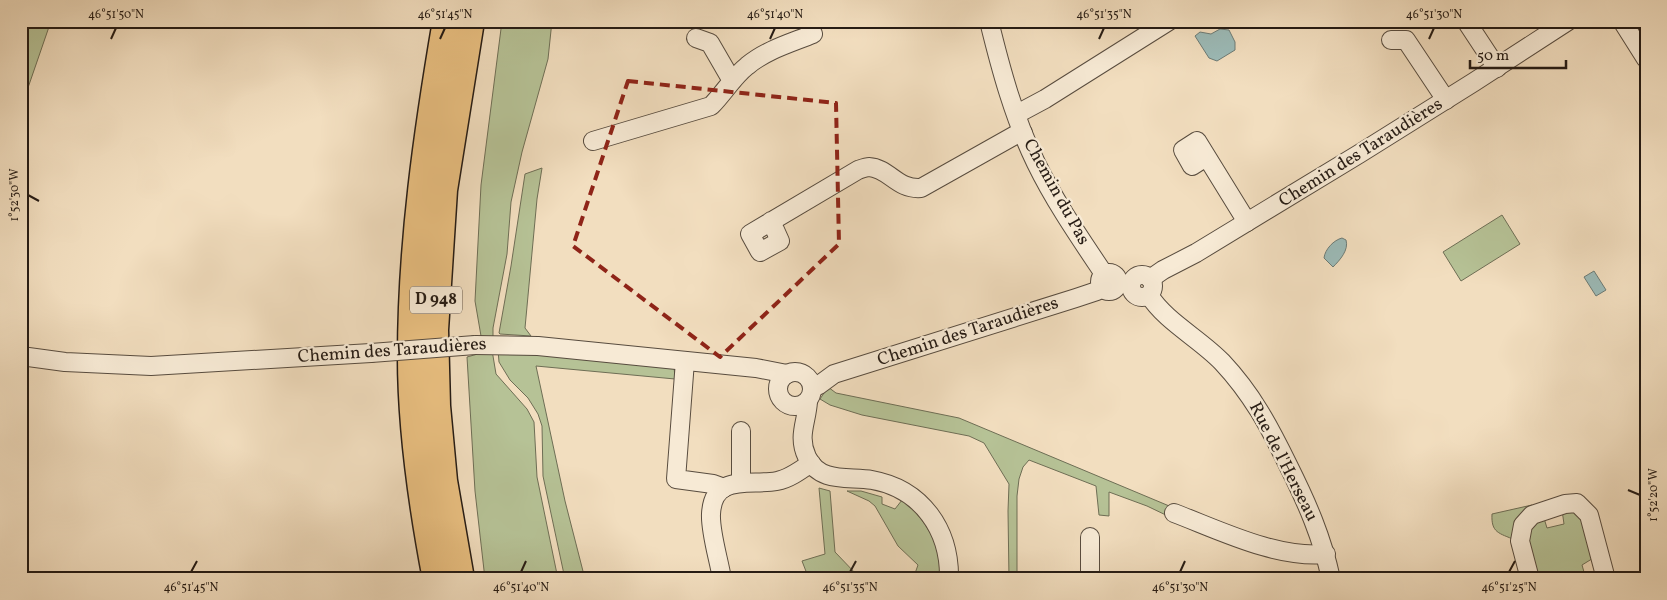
<svg xmlns="http://www.w3.org/2000/svg" width="1667" height="600" viewBox="0 0 1667 600" font-family="Vollkorn,serif">
<style>
.green{fill:#b6c296;stroke:#6e6e55}
.water{fill:#9cbbb8;stroke:#6c7b76}
.lines{fill:none;stroke-linecap:round;stroke-linejoin:round}
.minor-casing{stroke:#584c3f;stroke-width:20}
.highway-casing{stroke:#251b14;stroke-width:29}
.minor{stroke:#f7ead5;stroke-width:18}
.highway{stroke:#e9bf80;stroke-width:26}
.minor-bridge-casing{stroke:#584c3f;stroke-width:20;stroke-linecap:butt}
.minor-bridge{stroke:#f7ead5;stroke-width:18}
.marked{fill:none;stroke:#8f2418;stroke-width:4;stroke-dasharray:10 6;stroke-linejoin:round}
.ticks{fill:none;stroke:#251b14;stroke-width:2}
.labels{text-anchor:middle;dominant-baseline:central;stroke-width:4.5;stroke-linejoin:round;paint-order:stroke}
.shield{fill:#f7ead5;stroke:#64594e;stroke-width:1}
.shield-label{font-size:16px;font-weight:bold;fill:#251b14}
.street-label{font-size:18px;fill:#251b14;stroke:#f7ead5}
.neatline{fill:none;stroke:#251b14;stroke-width:2}
.ticks-label{font-size:12px;text-anchor:middle;fill:#251b14}
</style>
<rect width="100%" height="100%" fill="#f2debf"/>
<filter id="stains"><feTurbulence type="fractalNoise" baseFrequency=".004" numOctaves="4"/><feColorMatrix values="0 0 0 0 .2 0 0 0 0 .09 0 0 0 0 .02 0 0 0 .5 -.17"/></filter>
<radialGradient id="worn" r=".72"><stop offset=".6" stop-color="#630" stop-opacity="0"/><stop offset="1" stop-color="#630" stop-opacity=".3"/></radialGradient>
<g class="green">
<path d="M21,21h30l-30,87z"/>
<path d="M502,21h50l-4,38 -26,93 -11,50 -4,52 -14,74v10l-12,-2 -6,-35 6,-116z"/>
<path d="M542,168l-5,31 -12,129 6,8 -31,-2 -1,-1 12,-67 14,-92z"/>
<path d="M1502,215l18,29 -59,37 -18,-29z"/>
<path d="M492,350l4,24 31,35 7,13 3,55 21,102h-73l-10,-88 -8,-134z"/>
<path d="M498,350l176,16 1,13 -139,-13 29,135 20,78h-20l-22,-103 -1,-50 -4,-12 -10,-16 -18,-18 -11,-18z"/>
<path d="M828,387l8,6 123,25 215,90 -4,9 -23,-11 -38,-14v24l-10,-1 -3,-29 -67,-26 -6,7 -4,12 -2,17v83h-8l-1,-68 1,-27 -25,-41 -15,-7 -107,-21 -32,-10 -10,-6z"/>
<path d="M819,488l11,3 5,61 22,23v4h-48l-7,-18 23,-7z"/>
<path d="M847,491h14l21,6v7l13,5 7,-9c18,14 31,33 37,55 2,7 0,16 1,24h-27l5,-14 -20,-19 -23,-40 -6,-5z"/>
<path d="M1532,505l-17,35c-16,-7 -24,-7 -23,-26z"/>
<path d="M1562,510l15,2 8,10 10,35 -13,8 4,14h-34l-2,-7 -15,1 -8,-29 4,-16 12,-13 4,13 17,-4z"/>
</g>
<g class="water">
<path d="M1220,29l9,1 6,12v8l-18,11 -8,-3 -14,-22 5,-4 11,2z"/>
<path d="M1342,238l4,2c3,10 -6,20 -13,27l-9,-9c1,-9 10,-18 18,-20z"/>
<path d="M1594,271l12,19 -10,6 -12,-19z"/>
</g>
<g class="lines">
<defs>
<g id="minor">
<path d="M989,21c12,49 25,97 47,142 19,39 44,75 68,111"/>
<path d="M1466,21l31,47"/>
<path d="M1622,21l24,38"/>
<path d="M696,38l14,5 22,38"/>
<path d="M1391,40h15l40,60"/>
<path d="M1017,114l28,-15 124,-78"/>
<path d="M593,141l118,-35c13,-13 22,-29 36,-40 19,-16 44,-23 66,-32l-6,-13"/>
<path d="M1206,157l-14,9 -9,-16 14,-9 50,81"/>
<path d="M771,221l9,20 -20,11 -10,-18 108,-64c3,-1 8,-3 11,-3 20,1 28,23 52,21l96,-54 6,-1"/>
<circle cx="1109" cy="282" r="9"/>
<circle cx="1142" cy="286" r="11"/>
<path d="M1150,279l13,-9 33,-17 163,-99 115,-72 94,-61"/>
<path d="M1149,295c16,26 51,44 73,67 30,32 47,64 66,103 19,38 34,72 43,114"/>
<path d="M475,345l63,1 218,22 31,6"/>
<path d="M21,356l44,6 86,4 220,-13"/>
<path d="M685,361l-9,118 37,5 11,4"/>
<circle cx="795" cy="389" r="17"/>
<path d="M813,388l6,-3 15,-11 242,-76 21,-7 4,-4"/>
<path d="M808,401c-1,21 -11,35 -1,56 13,27 42,19 65,23 50,9 78,50 77,99"/>
<path d="M741,483v-52"/>
<path d="M1174,513c45,17 103,46 152,41"/>
<path d="M1090,537v42"/>
<path d="M722,579c-3,-19 -12,-47 -11,-65 2,-41 39,-28 66,-33 12,-2 24,-11 34,-18"/>
<path d="M1530,579l-10,-38 3,-16 9,-10 33,-11 12,-1 12,12 17,64"/>
</g>
<g id="highway">
<path d="M436,579c-14,-73 -25,-148 -25,-222 0,-113 16,-225 35,-336"/>
<path d="M461,579l-17,-98 -7,-75 -2,-76 9,-140 27,-169"/>
</g>
</defs>
<use href="#minor" class="minor-casing"/>
<use href="#highway" class="highway-casing"/>
<use href="#minor" class="minor"/>
<use href="#highway" class="highway"/>
<defs>
<path id="minor-bridge" d="M371,353l104,-8"/>
</defs>
<use href="#minor-bridge" class="minor-bridge-casing"/>
<use href="#minor-bridge" class="minor-bridge"/>
</g>
<path class="marked" d="M628,81l208,22 3,141 -119,113 -147,-111z"/>
<path class="ticks" d="M111,39l5,-11M440,39l5,-11M770,39l5,-11M1099,39l5,-11M1429,39l5,-11M28,195l11,6M1628,490l12,5M191,572l6,-11M521,572l5,-11M850,572l6,-11M1180,572l5,-11M1509,572l6,-11"/>
<g class="labels">
<rect class="shield" x="410" y="286.5" width="52" height="27" rx="4"/>
<g class="shield-label">
<text x="436" y="300">D 948</text>
</g>
<g class="street-label">
<text transform="translate(1361 153) rotate(-32)">Chemin des Taraudières</text>
<text transform="translate(1056 192) rotate(61)">Chemin du Pas</text>
<text transform="translate(968 332) rotate(-18)">Chemin des Taraudières</text>
<text transform="translate(392 351) rotate(-4)">Chemin des Taraudières</text>
<text transform="translate(1283 462) rotate(63)">Rue de l'Herseau</text>
</g>
</g>
<rect width="1667" height="600" fill="none" stroke="#f2debf" stroke-width="55"/>
<path d="M1470 60v8h96v-8" fill="none" stroke="#251b14" stroke-width="2.5"/>
<text x="1477" y="60" font-size="15" fill="#251b14" stroke="#f7ead5" stroke-width="4" paint-order="stroke">50 m</text>
<rect x="28" y="28" width="1612" height="544" class="neatline"/>
<g class="ticks-label">
<text x="116" y="18">46°51'50"N</text>
<text x="445" y="18">46°51'45"N</text>
<text x="775" y="18">46°51'40"N</text>
<text x="1104" y="18">46°51'35"N</text>
<text x="1434" y="18">46°51'30"N</text>
<text transform="translate(14 195) rotate(-90)" y="4">1°52'30"W</text>
<text transform="translate(1653 495) rotate(-90)" y="4">1°52'20"W</text>
<text x="191" y="591">46°51'45"N</text>
<text x="521" y="591">46°51'40"N</text>
<text x="850" y="591">46°51'35"N</text>
<text x="1180" y="591">46°51'30"N</text>
<text x="1509" y="591">46°51'25"N</text>
</g>
<rect width="100%" height="100%" filter="url(#stains)"/>
<rect width="100%" height="100%" fill="url(#worn)"/>
</svg>
